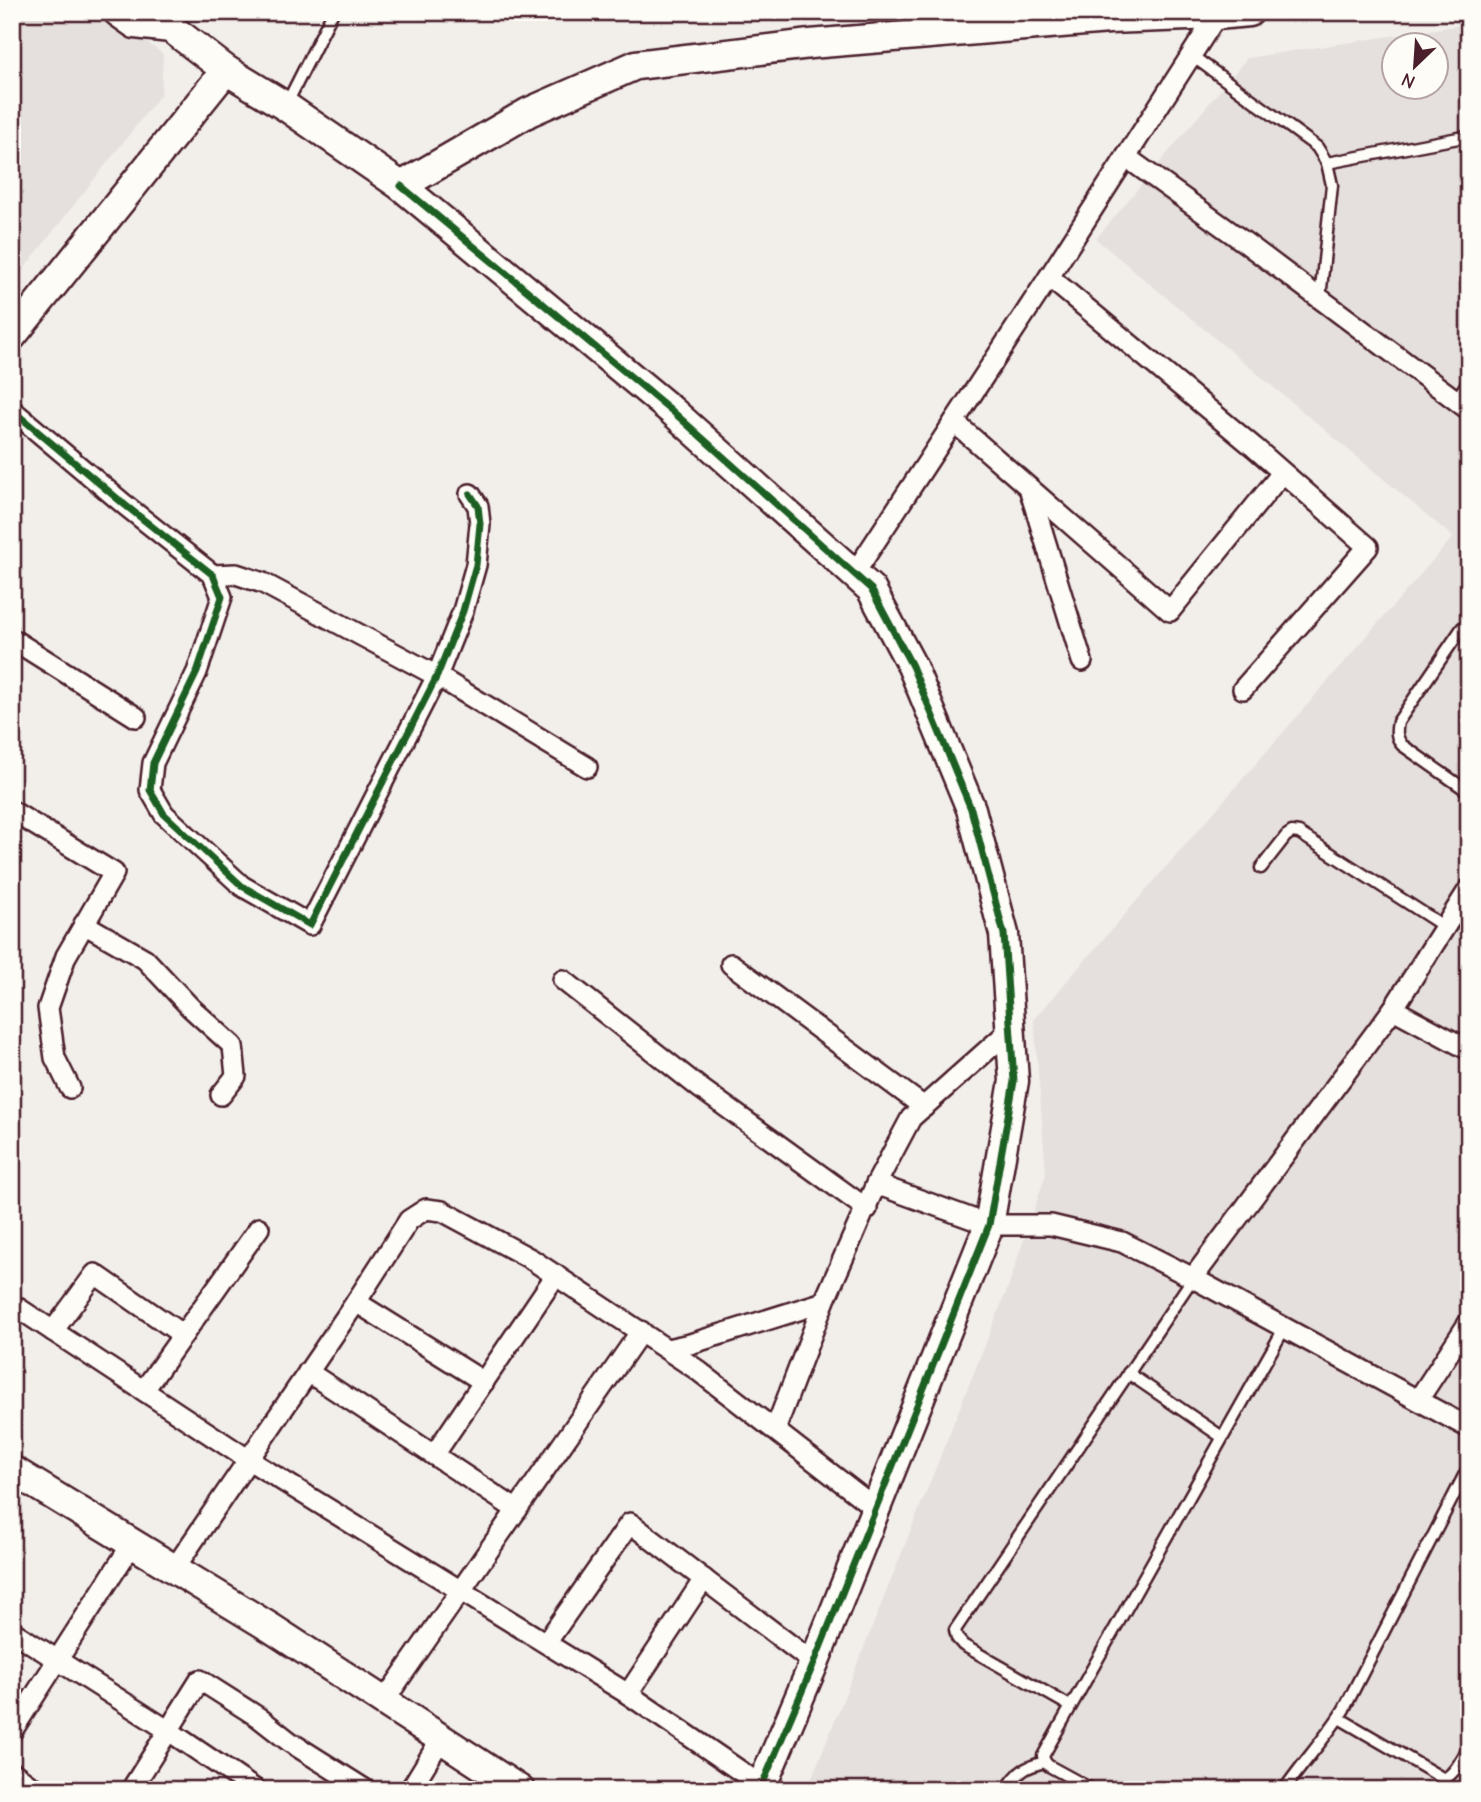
<svg xmlns="http://www.w3.org/2000/svg" width="1481" height="1802" viewBox="0 0 1481 1802" font-family="'Comic Neue',sans-serif">
<style>
.built{fill:#e5dfdd;fill-rule:evenodd}
.lines{fill:none;stroke-linecap:round;stroke-linejoin:round}
.lane-casing{stroke:#4a1f2b;stroke-width:15}
.street-casing{stroke:#4a1f2b;stroke-width:24}
.secondary-casing{stroke:#4a1f2b;stroke-width:33}
.lane{stroke:#fdfcf7;stroke-width:10}
.street{stroke:#fdfcf7;stroke-width:19}
.secondary{stroke:#fdfcf7;stroke-width:28}
.cycleway-casing{stroke:#fdfcf7;stroke-width:11}
.cycleway{stroke:#1b5e20;stroke-width:7}
</style>
<rect width="100%" height="100%" fill="#f2efeb"/>
<filter id="ink" filterUnits="userSpaceOnUse"><feTurbulence type="fractalNoise" baseFrequency=".0143" numOctaves="2"/><feDisplacementMap in="SourceGraphic" scale="14" xChannelSelector="R" yChannelSelector="G"/><feConvolveMatrix kernelMatrix="1 2 1 2 8 2 1 2 1" color-interpolation-filters="sRGB"/></filter>
<g filter="url(#ink)">
<g class="built">
<path d="M12,12h92l59,42 -2,40 -149,190z"/>
<path d="M1469,24v1766h-662l201,-503 38,-113 -12,-155 419,-482 -357,-298 151,-181zM1394,46h42v42h-42z"/>
</g>
<g class="lines">
<defs>
<g id="lane">
<path d="M1191,55l126,92 10,16 5,22 -12,113"/>
<path d="M287,103l46,-91"/>
<path d="M1327,163l142,-27"/>
<path d="M1456,400l13,-20"/>
<path d="M1469,624l-7,4 -64,94c-2,10 -2,15 4,23l67,47"/>
<path d="M1261,868l25,-32 6,-4 7,1 146,94"/>
<path d="M1128,1373l94,64"/>
<path d="M1070,1706l-107,-61 -6,-7 -2,-8 238,-352"/>
<path d="M1339,1718l105,61c11,-5 18,-21 25,-32"/>
<path d="M1006,1790c12,-18 18,-23 39,-28"/>
<path d="M1093,1790l-44,-24 -4,-4 -2,-6 242,-429"/>
<path d="M1284,1790c19,-28 42,-52 60,-81l125,-243"/>
</g>
<g id="street">
<path d="M1126,157l121,87 222,166"/>
<path d="M1049,277l206,171 113,99 -125,142"/>
<path d="M12,410l113,95 88,70 9,22 -25,75 -44,91 -3,27 14,24 78,72 68,39 127,-249 26,-65 13,-46 4,-41 -2,-18 -8,-12"/>
<path d="M954,422l216,189 112,-138"/>
<path d="M1029,488l53,173"/>
<path d="M854,574l195,-297 168,-262"/>
<path d="M213,575l23,-1 27,9 174,93 150,91"/>
<path d="M12,639l124,78"/>
<path d="M12,811l102,62 -48,83 -18,52 7,50 15,30"/>
<path d="M84,924l61,35 45,48 43,39 3,30 -15,19"/>
<path d="M731,964l193,143"/>
<path d="M563,980l137,108 167,121"/>
<path d="M1393,1009l76,41"/>
<path d="M876,1184l113,41h62l71,17 71,36 276,150"/>
<path d="M1193,1278l200,-269 76,-120"/>
<path d="M356,1302l128,80"/>
<path d="M12,1304l237,156 379,234 134,92"/>
<path d="M53,1331l42,-57 88,61"/>
<path d="M667,1349l23,-5 134,-42"/>
<path d="M308,1372l209,138"/>
<path d="M144,1390l115,-162"/>
<path d="M1418,1400l51,-78"/>
<path d="M775,1430l49,-128 52,-118 35,-66 99,-88"/>
<path d="M434,1455l122,-180"/>
<path d="M174,1569l182,-267 53,-82 17,-11 16,2 89,48 165,110 179,139"/>
<path d="M12,1631l157,100 87,59"/>
<path d="M546,1643l84,-120 184,140"/>
<path d="M628,1694l76,-115"/>
<path d="M384,1701l257,-370"/>
<path d="M12,1731l120,-187"/>
<path d="M12,1772l25,18"/>
<path d="M131,1790l69,-110 58,37 32,25 76,48"/>
<path d="M410,1790l31,-51"/>
</g>
<g id="secondary">
<path d="M118,12l17,12 36,4"/>
<path d="M162,12l9,16 55,42 59,36 116,80 128,-74 107,-47 174,-21 299,-25 108,-4 32,-3"/>
<path d="M401,186l270,224 200,179 41,77 59,143 33,125 10,147 -25,144 -175,438 -54,127"/>
<path d="M12,336l214,-266"/>
<path d="M12,1470l259,158 249,162"/>
</g>
</defs>
<use href="#lane" class="lane-casing"/>
<use href="#street" class="street-casing"/>
<use href="#secondary" class="secondary-casing"/>
<use href="#lane" class="lane"/>
<use href="#street" class="street"/>
<use href="#secondary" class="secondary"/>
<defs>
<g id="cycleway">
<path d="M401,186l270,224 200,179 41,77 59,143 33,125 10,147 -25,144 -175,438 -54,127"/>
<path d="M12,410l113,95 88,70 9,22 -25,75 -44,91 -3,27 14,24 78,72 68,39 127,-249 26,-65 13,-46 4,-41 -2,-18 -8,-12"/>
</g>
</defs>
<use href="#cycleway" class="cycleway-casing"/>
<use href="#cycleway" class="cycleway"/>
</g>
</g>
<rect width="1481" height="1802" fill="none" stroke="#fdfcf7" stroke-width="42"/>
<rect x="21" y="21" width="1439" height="1760" fill="none" stroke="#4a1f2b" stroke-width="2.5" filter="url(#ink)"/>
<g transform="translate(1415 66) rotate(205)"><circle r="33" fill="#fdfcf7" stroke="#b5a4a5" stroke-width="2"/>
<path d="M0-5L12 26L0 18L-12 26Z" fill="#4a1f2b"/>
<text y="-10" font-size="19" font-weight="bold" text-anchor="middle" fill="#4a1f2b">N</text>
</g>
</svg>
